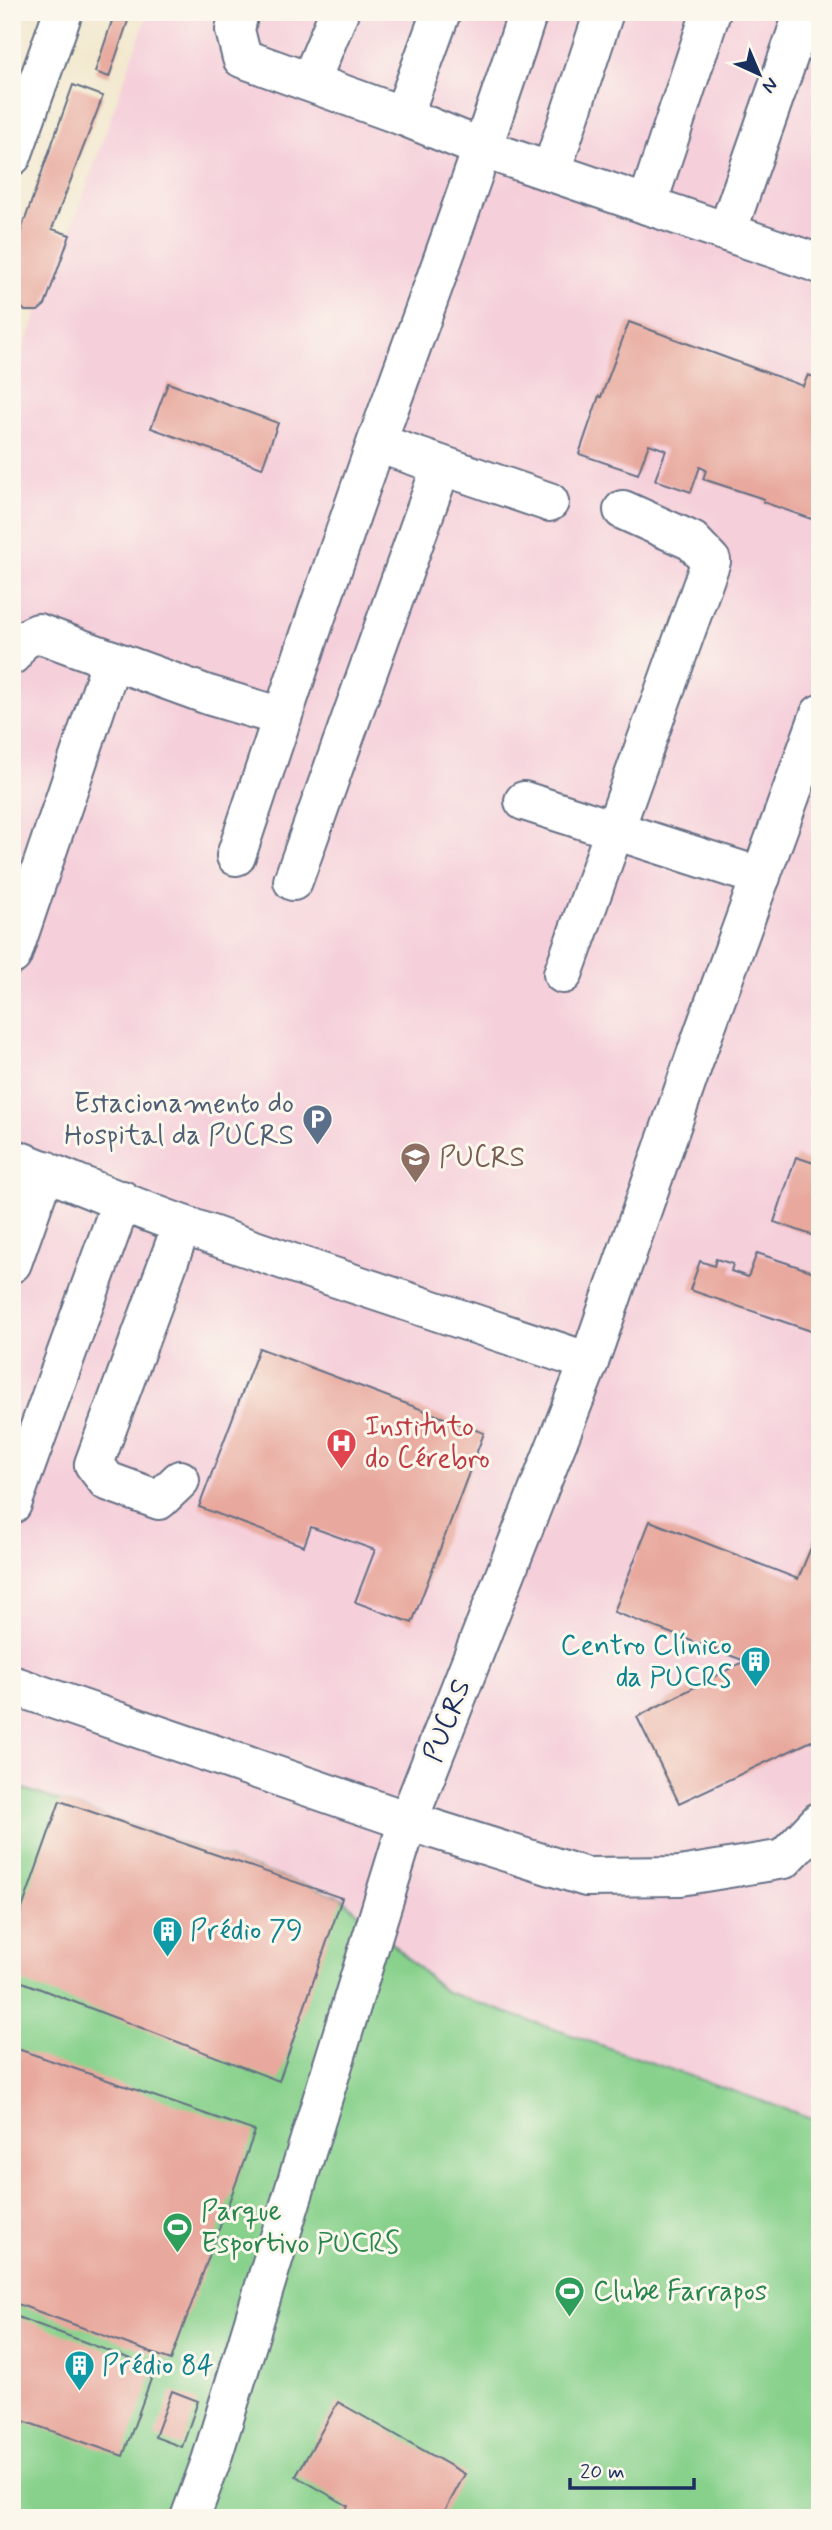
<svg xmlns="http://www.w3.org/2000/svg" width="832" height="2530" viewBox="0 0 832 2530" font-family="Mynerve,sans-serif">
<style>
.built{fill:#f5cfda}
.green{fill:#88d18c;stroke:#528075;stroke-width:2}
.building{fill:#e8a89d}
.lines{fill:none;stroke-linecap:round;stroke-linejoin:round}
.minor-casing{stroke:#667085;stroke-width:42}
.major-casing{stroke:#667085;stroke-width:42}
.minor{stroke:#fff;stroke-width:38}
.major{stroke:#fff;stroke-width:38}
.labels{text-anchor:middle;dominant-baseline:central;stroke-width:6;stroke-linejoin:round;paint-order:stroke}
.service-label{font-size:28px;fill:#4e5e75;stroke:#fbf7ec;text-anchor:end}
.education-label{font-size:28px;fill:#785e54;stroke:#fbf7ec;text-anchor:start}
.health-label{font-size:28px;fill:#be3a42;stroke:#fbf7ec;text-anchor:start}
.culture-label{font-size:28px;fill:#0d838f;stroke:#fbf7ec;text-anchor:start}
.street-label{font-size:28px;fill:#1b2f5e;stroke:#fbf7ec}
.leisure-label{font-size:28px;fill:#27864d;stroke:#fbf7ec;text-anchor:start}
</style>
<rect width="100%" height="100%" fill="#fbf7ec"/>
<filter id="ink" filterUnits="userSpaceOnUse"><feTurbulence type="fractalNoise" baseFrequency=".0143" numOctaves="2"/><feDisplacementMap in="SourceGraphic" scale="14" xChannelSelector="R" yChannelSelector="G"/><feConvolveMatrix kernelMatrix="1 2 1 2 8 2 1 2 1" color-interpolation-filters="sRGB"/></filter>
<filter id="wash" filterUnits="userSpaceOnUse"><feTurbulence type="fractalNoise" baseFrequency=".00686" numOctaves="4" result="noise"/><feDisplacementMap in="SourceGraphic" scale="28" xChannelSelector="R" yChannelSelector="G"/><feGaussianBlur stdDeviation="1.57" result="paint"/><feColorMatrix in="noise" values="0 0 0 0 0 0 0 0 0 0 0 0 0 0 0 0 0 1.4 0 .05"/><feComposite in="paint" operator="in"/></filter>
<g filter="url(#wash)">
<rect width="100%" height="100%" fill="#f2e8ce"/>
<path class="built" d="M148,12h672v2109l-376,-129 -432,526v-2139l26,-68 9,-13z"/>
<path class="green" d="M12,1785l330,113 102,93 376,130v397h-808z"/>
<g id="blocks">
<g class="building">
<path d="M115,12h16l-22,65 -14,-5z"/>
<path d="M73,85l30,11 -51,133 18,6 -25,70 -7,6h-13l-13,-13v-42z"/>
<path d="M629,322l174,64 5,-11 12,4v143l-57,-20 1,-3 -61,-20 3,-9 -6,-3 -9,25 -36,-12 11,-30 -17,-6 -11,30 -59,-20 20,-58 2,1z"/>
<path d="M168,383l110,40 -16,45 -111,-40z"/>
<path d="M796,1157l24,8v73l-46,-16z"/>
<path d="M757,1253l63,21v60l-130,-44 10,-29 14,5 2,-7 17,5 -2,7 17,6z"/>
<path d="M259,1348l225,85 -72,190 -57,-21 20,-52 -64,-23 -7,19 -105,-39z"/>
<path d="M650,1521l148,58 22,-53v211l-141,66 -42,-86 108,-56 -131,-49z"/>
<path d="M60,1801l282,97 -63,183 -267,-103v-41z"/>
<path d="M12,2047l243,84 -84,229 -159,-58z"/>
<path d="M12,2315l143,53 -32,88 -111,-39z"/>
<path d="M172,2391l26,10 -16,46 -27,-10z"/>
<path d="M338,2402l127,72 -24,44h-94l-4,-3 5,-9 -52,-30z"/>
</g>
</g>
</g>
<g filter="url(#ink)">
<use href="#blocks" fill-opacity="0" stroke="#667085" stroke-width="2"/>
<g class="lines">
<defs>
<g id="minor">
<path d="M239,12l-4,18 7,28 161,58 81,33 336,115"/>
<path d="M310,82l29,-70"/>
<path d="M403,116l38,-104"/>
<path d="M551,172l53,-160"/>
<path d="M647,205l64,-193"/>
<path d="M727,232l77,-220"/>
<path d="M377,443l172,59"/>
<path d="M12,655l9,-14 17,-8 170,62 74,22"/>
<path d="M524,801l237,76"/>
<path d="M236,856c46,-139 92,-278 141,-415 52,-143 104,-284 151,-429"/>
<path d="M293,881l148,-414"/>
<path d="M12,955l100,-295"/>
<path d="M563,974l148,-413 -19,-20 -69,-31"/>
<path d="M12,1158c58,22 115,47 174,68 133,48 268,90 403,136"/>
<path d="M12,1263l33,-93"/>
<path d="M180,1480l-21,20 -52,-19 -13,-17 88,-239"/>
<path d="M12,1504l110,-304"/>
<path d="M12,1685l396,136 181,-459 116,-333 115,-315"/>
<path d="M190,2518l21,-57 197,-640 178,56 94,-1 104,-17 36,-38"/>
</g>
<path id="major" d="M12,156l51,-144"/>
</defs>
<use href="#minor" class="minor-casing"/>
<use href="#major" class="major-casing"/>
<use href="#minor" class="minor"/>
<use href="#major" class="major"/>
</g>
</g>
<defs>
<symbol id="parking-pin" viewBox="-11 -11 22 30"><path d="M0 17L-7.5 6A9.5 9.5 0 1 1 7.5 6Z" fill="#5c6f8a" stroke="#fbf7ec"/><path d="M-3.5-5.5H1a3.5 3.5 0 0 1 0 7H-1V5.5H-3.5ZM-1-3.4V-.6H.8a1.4 1.4 0 0 0 0-2.8Z" fill="#fff"/></symbol>
<symbol id="university-pin" viewBox="-11 -11 22 30"><path d="M0 17L-7.5 6A9.5 9.5 0 1 1 7.5 6Z" fill="#8d6e63" stroke="#fbf7ec"/><path d="M0-5L7-2L0 1L-7-2ZM-4 1L0 2.5L4 1V4Q0 6-4 4Z" fill="#fff"/></symbol>
<symbol id="hospital-pin" viewBox="-11 -11 22 30"><path d="M0 17L-7.5 6A9.5 9.5 0 1 1 7.5 6Z" fill="#e0444e" stroke="#fbf7ec"/><path d="M-5-5h3v3.5h4V-5h3V5h-3V1.5h-4V5h-3Z" fill="#fff"/></symbol>
<symbol id="building-pin" viewBox="-11 -11 22 30"><path d="M0 17L-7.5 6A9.5 9.5 0 1 1 7.5 6Z" fill="#0f9aa8" stroke="#fbf7ec"/><path d="M-4-6H4V6H1V3H-1V6H-4ZM-2.5-4.3h1.7v1.8h-1.7ZM.8-4.3h1.7v1.8H.8ZM-2.5-1h1.7V.8h-1.7ZM.8-1h1.7V.8H.8Z" fill="#fff"/></symbol>
<symbol id="stadium-pin" viewBox="-11 -11 22 30"><path d="M0 17L-7.5 6A9.5 9.5 0 1 1 7.5 6Z" fill="#2e9e5b" stroke="#fbf7ec"/><path d="M0-5a6.5 5 0 1 0 0 10a6.5 5 0 1 0 0-10ZM-3.5-1.8h7v3.6h-7Z" fill="#fff"/></symbol>
</defs>
<g fill-rule="evenodd">
<use href="#parking-pin" x="300" y="1102" width="35" height="47"/>
<use href="#university-pin" x="398" y="1140" width="35" height="47"/>
<use href="#hospital-pin" x="324" y="1426" width="35" height="47"/>
<use href="#building-pin" x="738" y="1644" width="35" height="47"/>
<use href="#building-pin" x="150" y="1914" width="35" height="47"/>
<use href="#stadium-pin" x="160" y="2210" width="35" height="47"/>
<use href="#stadium-pin" x="552" y="2274" width="35" height="47"/>
<use href="#building-pin" x="62" y="2348" width="35" height="47"/>
</g>
<g class="labels">
<g class="service-label">
<text x="294" y="1104">Estacionamento do<tspan x="294" dy="32">Hospital da PUCRS</tspan></text>
</g>
<g class="education-label">
<text x="439" y="1158">PUCRS</text>
</g>
<g class="health-label">
<text x="365" y="1427">Instituto<tspan x="365" dy="32">do Cérebro</tspan></text>
</g>
<g class="culture-label">
<text x="732" y="1646" text-anchor="end">Centro Clínico<tspan x="732" dy="32">da PUCRS</tspan></text>
<text x="190" y="1931">Prédio 79</text>
<text x="102" y="2366">Prédio 84</text>
</g>
<g class="street-label">
<text transform="translate(448 1721) rotate(-69)">PUCRS</text>
</g>
<g class="leisure-label">
<text x="201" y="2212">Parque<tspan x="201" dy="32">Esportivo PUCRS</tspan></text>
<text x="593" y="2292">Clube Farrapos</text>
</g>
</g>
<rect width="832" height="2530" fill="none" stroke="#fbf7ec" stroke-width="42"/>
<g transform="translate(759 74) rotate(136)" stroke="#fbf7ec" stroke-width="5" paint-order="stroke">
<path d="M0-5L12 26L0 18L-12 26Z" fill="#1b2f5e"/>
<text y="-10" font-size="19" font-weight="bold" text-anchor="middle" fill="#1b2f5e">N</text>
</g>
<path d="M570 2478v10h124v-10" fill="none" stroke="#1b2f5e" stroke-width="3.5"/>
<text x="580" y="2478" font-size="21" fill="#1b2f5e" stroke="#fbf7ec" stroke-width="5" paint-order="stroke">20 m</text>
</svg>
